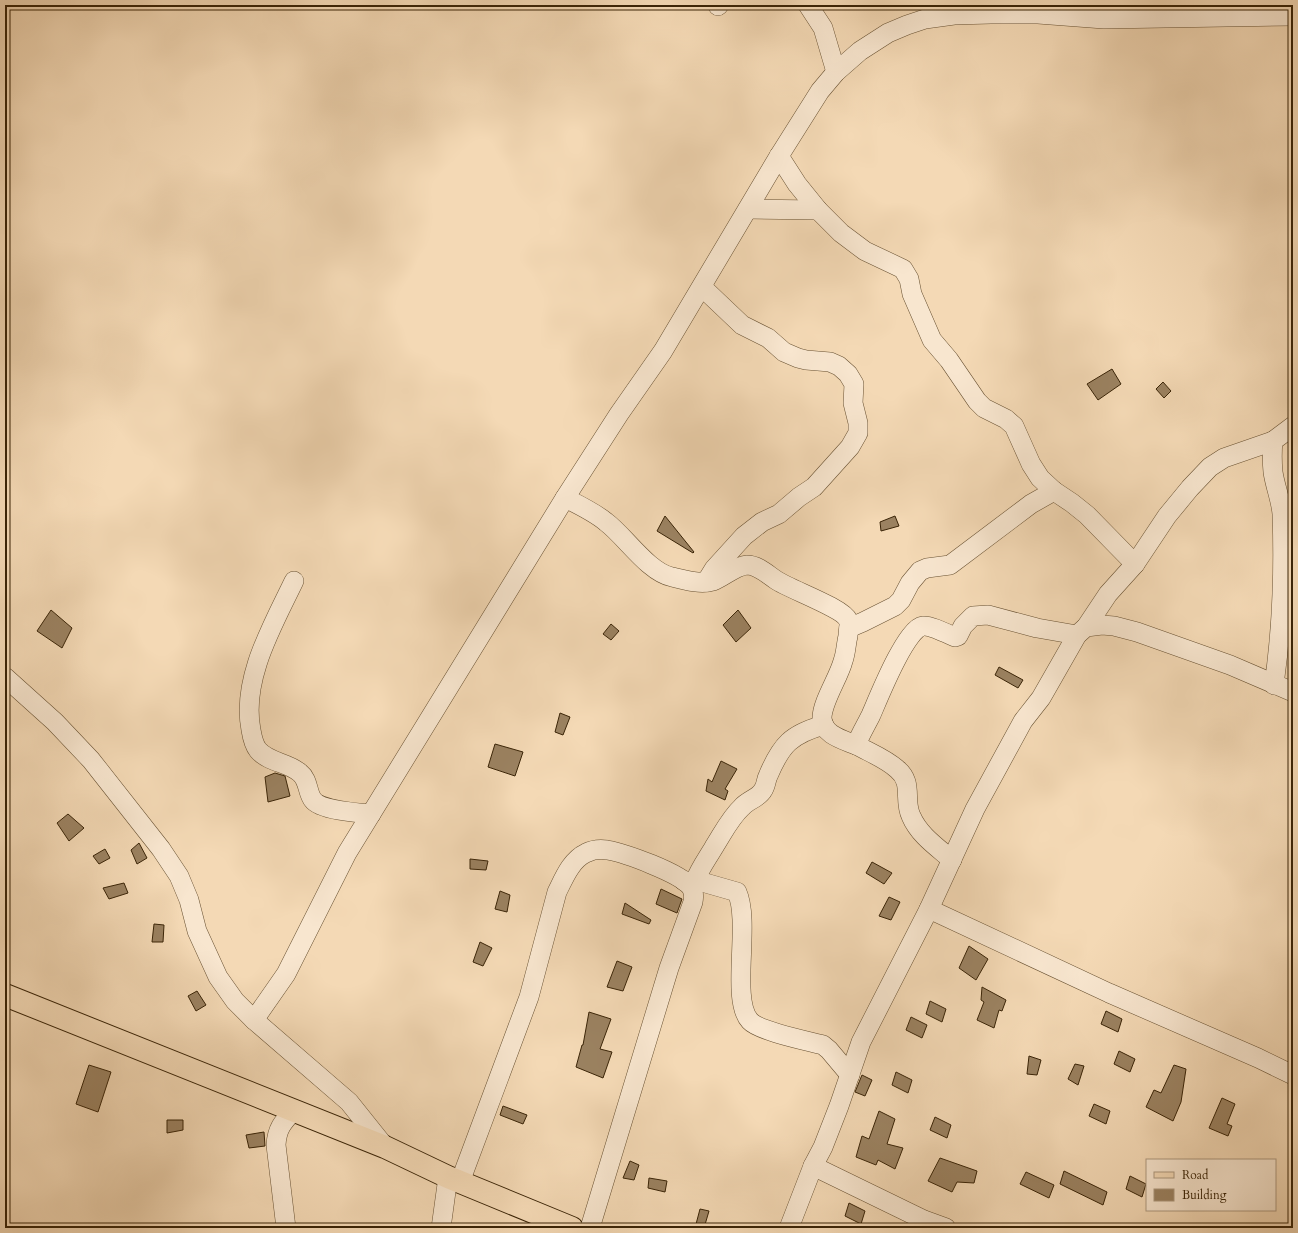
<svg xmlns="http://www.w3.org/2000/svg" width="1298" height="1233" viewBox="0 0 1298 1233" font-family="Cardo,serif">
<style>
.building{fill:#9b8261;stroke:#3a2407}
.lines{fill:none;stroke-linecap:round;stroke-linejoin:round}
.minor-casing{stroke:#685132;stroke-width:20}
.major-casing{stroke:#3a2407;stroke-width:24}
.minor{stroke:#f8e6cf;stroke-width:19}
.major{stroke:#f4d9b5;stroke-width:22}
</style>
<rect width="100%" height="100%" fill="#f4d9b5"/>
<filter id="stains"><feTurbulence type="fractalNoise" baseFrequency=".005" numOctaves="4"/><feColorMatrix values="0 0 0 0 .2 0 0 0 0 .09 0 0 0 0 .02 0 0 0 .5 -.17"/></filter>
<radialGradient id="worn" r=".72"><stop offset=".6" stop-color="#630" stop-opacity="0"/><stop offset="1" stop-color="#630" stop-opacity=".3"/></radialGradient>
<g class="building">
<path d="M1112,369l9,15 -23,16 -11,-16z"/>
<path d="M1163,382l8,9 -7,7 -8,-9z"/>
<path d="M665,516l29,36 -1,1 -36,-22z"/>
<path d="M895,516l4,10 -18,5 -1,-9z"/>
<path d="M51,610l21,18 -10,20 -25,-17z"/>
<path d="M738,610l13,18 -15,14 -13,-17z"/>
<path d="M611,624l8,7 -8,9 -8,-6z"/>
<path d="M999,667l24,13 -5,8 -23,-13z"/>
<path d="M560,713l10,4 -7,18 -8,-3z"/>
<path d="M495,744l28,8 -8,24 -27,-9z"/>
<path d="M721,761l16,8 -12,20 3,2 -3,9 -19,-9 2,-12 4,3z"/>
<path d="M275,773l10,3 5,20 -22,6 -3,-25z"/>
<path d="M68,814l16,14 -15,13 -12,-18z"/>
<path d="M139,843l8,15 -10,6 -6,-14z"/>
<path d="M105,849l5,9 -11,6 -6,-8z"/>
<path d="M470,859l18,2 -2,9 -16,-1z"/>
<path d="M872,862l20,11 -8,11 -18,-11z"/>
<path d="M124,883l4,10 -19,6 -6,-11z"/>
<path d="M661,889l21,10 -5,14 -21,-9z"/>
<path d="M500,891l10,4 -3,17 -12,-3z"/>
<path d="M889,897l11,5 -9,18 -12,-4z"/>
<path d="M625,903l26,17 -2,4 -27,-10z"/>
<path d="M154,924l10,1 -1,17h-11z"/>
<path d="M480,942l12,6 -9,18 -10,-4z"/>
<path d="M969,946l19,13 -12,21 -17,-12z"/>
<path d="M617,961l15,6 -9,24 -16,-4z"/>
<path d="M982,987l24,13 -4,11 -3,-1 -5,18 -17,-8 7,-18 -3,-2z"/>
<path d="M197,991l9,14 -10,6 -8,-15z"/>
<path d="M930,1001l16,8 -4,13 -16,-8z"/>
<path d="M1106,1011l16,8 -4,13 -17,-8z"/>
<path d="M589,1012l22,7 -11,30 12,3 -9,26 -27,-11 6,-22h1z"/>
<path d="M911,1017l16,8 -5,13 -16,-8z"/>
<path d="M1119,1051l16,8 -5,13 -16,-8z"/>
<path d="M1029,1056l12,4 -4,15 -10,-1z"/>
<path d="M1075,1064l9,2 -6,19 -10,-6z"/>
<path d="M89,1065l22,7 -13,40 -22,-8z"/>
<path d="M1174,1065l12,4 -5,33 -8,19 -27,-14 8,-17 7,3z"/>
<path d="M896,1072l16,8 -4,13 -16,-8z"/>
<path d="M862,1075l10,5 -7,16 -10,-4z"/>
<path d="M1222,1098l13,6 -8,20 5,2 -4,10 -19,-8z"/>
<path d="M1094,1104l16,7 -4,13 -17,-8z"/>
<path d="M503,1106l24,9 -4,9 -23,-9z"/>
<path d="M879,1111l16,8 -8,25 16,4 -8,21 -17,-9 -2,5 -20,-8 6,-21 7,3z"/>
<path d="M935,1117l16,8 -4,13 -17,-8z"/>
<path d="M167,1120h16v10l-16,3z"/>
<path d="M264,1132l1,14 -16,2 -3,-13z"/>
<path d="M940,1158l37,13 -3,12 -17,-1 -5,10 -24,-11z"/>
<path d="M630,1161l9,4 -5,15 -11,-2z"/>
<path d="M1064,1171l43,21 -4,13 -43,-21z"/>
<path d="M1026,1172l28,13 -5,13 -29,-14z"/>
<path d="M1130,1176l16,8 -4,13 -16,-8z"/>
<path d="M649,1178l18,3 -2,11 -17,-4z"/>
<path d="M849,1203l16,8 -4,13 -16,-8z"/>
<path d="M700,1209l9,2 -5,17h-9z"/>
</g>
<g class="lines">
<defs>
<g id="minor">
<path d="M808,5l15,23 13,44"/>
<path d="M718,6l1,-1"/>
<path d="M779,156l18,28 21,26 23,23 24,18 38,18 6,10 3,15 20,46 17,20 28,41 7,7 22,11 8,7 17,38 9,14 14,13 18,12 15,12 48,49"/>
<path d="M748,209l70,1"/>
<path d="M702,287l40,38 26,13 16,14 14,6 8,2 24,2 9,4 9,8 6,10 -1,19 5,20v10l-8,14 -36,40 -15,10 -20,17 -17,8 -18,14 -30,33 -8,13"/>
<path d="M565,498c14,7 29,14 41,24 19,14 42,50 66,55 12,3 29,8 41,4 11,-4 22,-15 34,-16 11,0 20,9 29,15 13,9 67,28 72,40 2,4 0,11 0,16 -2,8 -2,17 -5,25 -4,16 -21,41 -21,57 1,18 23,22 36,28 13,7 28,13 39,23 17,14 6,30 14,47 8,19 26,31 41,44"/>
<path d="M294,581c-21,44 -53,98 -43,149 1,6 3,15 7,20 11,13 30,12 42,23 9,7 7,20 13,27 7,10 46,13 58,14"/>
<path d="M1086,627l22,-33 27,-30 32,-48 23,-28 20,-21 14,-9 49,-17"/>
<path d="M849,628l14,-6 32,-16 6,-6 9,-17 10,-12 7,-3 23,-3 81,-61 23,-13"/>
<path d="M5,677l50,45 36,38 70,89 18,27 10,24 8,31 21,46 17,24 19,19 95,82 36,45"/>
<path d="M1274,685c8,-56 10,-115 8,-171 -1,-14 -7,-28 -9,-42 -1,-11 -1,-21 0,-31l20,-15"/>
<path d="M856,745c4,-10 10,-20 15,-30 7,-16 35,-87 52,-89 7,-1 25,8 32,11l3,-1 5,-10 10,-10 15,-1 49,13 40,7"/>
<path d="M684,881l18,1 35,10c14,31 -7,108 13,129 9,10 58,20 73,24l6,5 21,25"/>
<path d="M695,881c5,-13 12,-22 19,-34 9,-14 16,-29 28,-40 6,-7 17,-9 21,-17 3,-4 3,-10 5,-14 13,-31 23,-42 56,-51"/>
<path d="M929,909l180,84 149,65 35,17"/>
<path d="M254,1020l32,-46 61,-121 218,-355 54,-84 44,-63 116,-195 41,-65 16,-19 24,-21 28,-18 19,-8 18,-6 29,-4 37,-1h47l66,5 189,-3"/>
<path d="M813,1166l111,54 22,8"/>
<path d="M460,1182l69,-185 28,-105c7,-14 14,-32 29,-39 6,-3 14,-4 21,-3 18,3 73,23 84,37 3,5 3,10 2,15l-24,66 -79,260"/>
<path d="M286,1228l-10,-83c1,-17 7,-23 18,-35"/>
<path d="M441,1228l7,-51"/>
<path d="M789,1228l24,-62 10,-19 16,-41 22,-64 68,-133 46,-100 48,-88 18,-23 36,-63 9,-8 16,-2 12,1 23,6 93,33 63,27"/>
</g>
<path id="major" d="M5,995l380,152 63,30 124,51"/>
</defs>
<use href="#minor" class="minor-casing"/>
<use href="#major" class="major-casing"/>
<use href="#minor" class="minor"/>
<use href="#major" class="major"/>
</g>
<rect width="1298" height="1233" fill="none" stroke="#f4d9b5" stroke-width="20"/>
<rect x="6" y="6" width="1286" height="1221" fill="none" stroke="#3a2407" stroke-width="2"/>
<rect x="10" y="10" width="1278" height="1213" fill="none" stroke="#3a2407"/>
<rect x="1146" y="1159" width="130" height="52" fill="#f8e6cf" stroke="#ac987f"/>
<rect x="1154" y="1172" width="20" height="6" fill="#f4d9b5" stroke="#ac987f"/>
<text x="1182" y="1179" font-size="12" fill="#3a2407">Road</text>
<rect x="1154" y="1189" width="20" height="12" fill="#9b8261" stroke="#ac987f"/>
<text x="1182" y="1199" font-size="12" fill="#3a2407">Building</text>
<rect width="100%" height="100%" filter="url(#stains)"/>
<rect width="100%" height="100%" fill="url(#worn)"/>
</svg>
